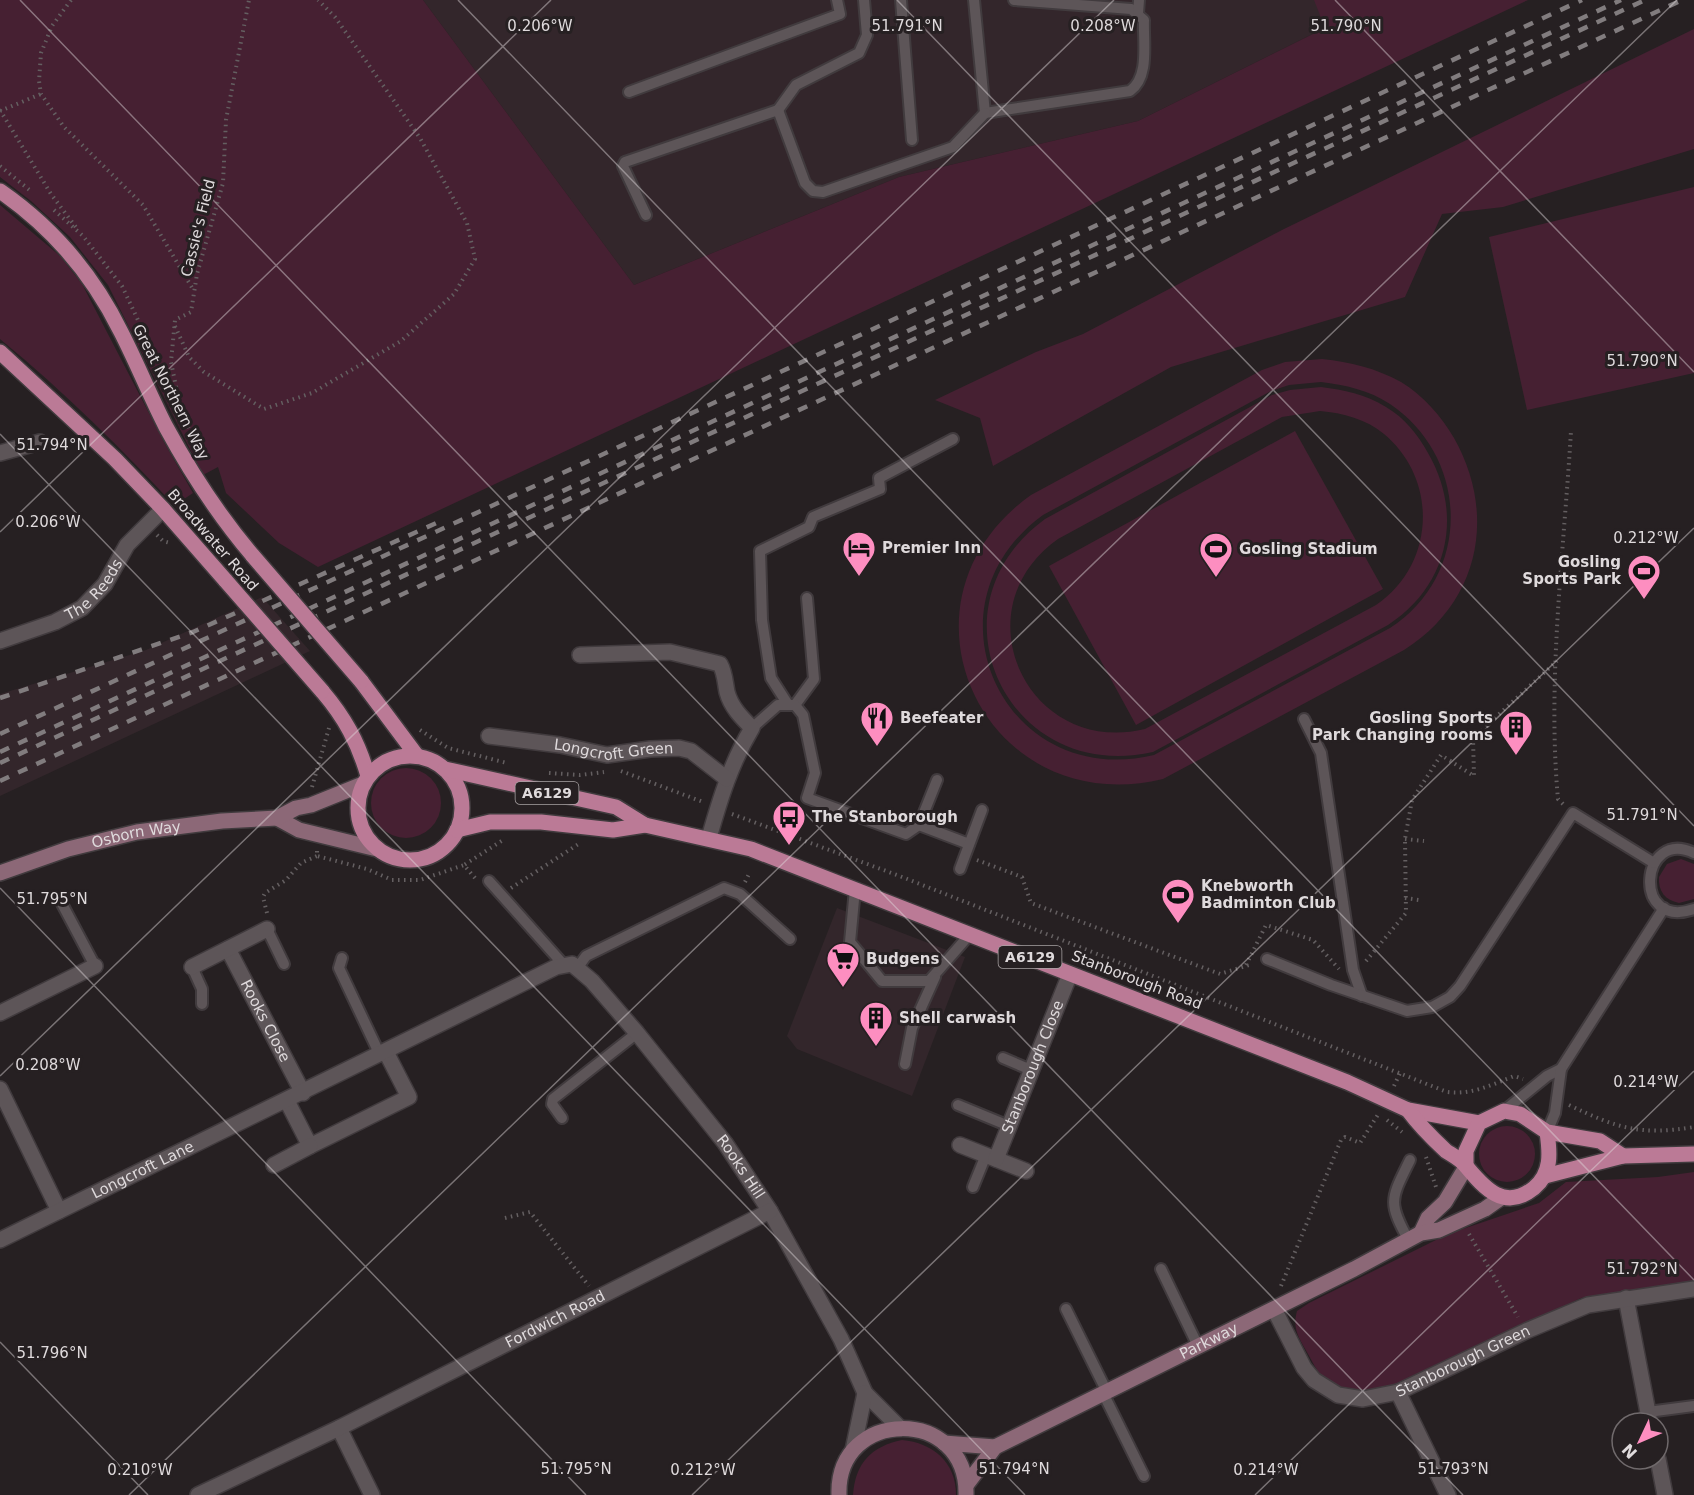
<svg xmlns="http://www.w3.org/2000/svg" width="1694" height="1495" viewBox="0 0 1694 1495" font-family="'DejaVu Sans',sans-serif">
<style>
.built{fill:#33262b}
.green{fill:#462032;fill-rule:evenodd}
.lines{fill:none;stroke-linecap:round;stroke-linejoin:round}
.lane-casing{stroke:#413b3e;stroke-width:14}
.street-casing{stroke:#413b3e;stroke-width:18}
.secondary-casing{stroke:#413b3e;stroke-width:18}
.primary-casing{stroke:#413b3e;stroke-width:18}
.path{stroke:#645f61;stroke-width:4;stroke-dasharray:1.5 4.5;stroke-linecap:butt}
.lane{stroke:#5d5558;stroke-width:10}
.street{stroke:#5d5558;stroke-width:15}
.secondary{stroke:#8c6877;stroke-width:15}
.primary{stroke:#bb7a96;stroke-width:15}
.rail{stroke:#817c7e;stroke-width:4.5;stroke-dasharray:10 10;stroke-linecap:butt}
.primary-bridge-casing{stroke:#413b3e;stroke-width:18;stroke-linecap:butt}
.primary-bridge{stroke:#bb7a96;stroke-width:15}
.ticks{fill:none;stroke:#dfdadc;stroke-width:1.5;stroke-opacity:0.45}
.labels{text-anchor:middle;dominant-baseline:central;stroke-width:6;stroke-linejoin:round;paint-order:stroke}
.shield{fill:#262022;stroke:#a8a2a4;stroke-width:1.5}
.shield-label{font-size:14px;font-weight:bold;fill:#dfdadc}
.street-label{font-size:15px;fill:#dfdadc;stroke:#262022}
.poi-label{font-size:15px;font-weight:bold;fill:#dfdadc;stroke:#262022;text-anchor:start}
.ticks-label{font-size:15px;text-anchor:middle;fill:#dfdadc;stroke:#262022;stroke-width:6;stroke-linejoin:round;paint-order:stroke}
</style>
<rect width="100%" height="100%" fill="#262022"/>
<g class="built">
<path d="M423,0h968l-66,28 -187,93 -239,56 -265,108z"/>
<path d="M262,597l48,54 -310,145v-102l146,-44z"/>
<path d="M837,908l128,49 -53,139 -115,-47 -10,-13z"/>
</g>
<g class="green">
<path d="M0,0h423l211,285 265,-108 239,-56 187,-93 -11,-28h214l-1210,567 -39,-24 -53,-50 -8,-26 -15,8 -95,-190 -38,-48 -39,-36 -31,-24z"/>
<path d="M1694,29v120l-191,58 -61,7 -37,83 -234,70 -178,99 -13,-48 -45,-18 101,-48 47,-18 201,-105z"/>
<path d="M1694,187v186l-167,37 -38,-173z"/>
<path d="M0,205l60,51 22,28 83,160 28,49 -12,8 10,16 -3,3c-59,-64 -120,-125 -188,-181z"/>
<path d="M1322,359c29,3 53,9 79,23 22,13 40,34 53,56 43,76 26,164 -50,212l-241,129c-179,43 -282,-177 -132,-284l231,-125 23,-8zM1321,382c24,3 48,8 69,22 80,54 82,171 0,224l-236,127c-150,36 -236,-149 -111,-240l228,-124 18,-6z"/>
<path d="M1321,387c23,3 44,7 65,20 19,11 32,28 42,46 36,62 20,133 -40,172l-235,127c-146,33 -229,-145 -108,-233l227,-124 18,-5zM1320,411c23,2 46,8 64,23 55,46 51,131 -8,171l-231,124c-118,28 -186,-120 -87,-190l224,-122z"/>
<path d="M1295,431l88,158 -247,136 -87,-159z"/>
<circle cx="406" cy="803" r="35"/>
<path d="M1681,859l13,5v35l-15,4c-14,-3 -21,-12 -20,-26l8,-13z"/>
<circle cx="1507" cy="1154" r="28"/>
<path d="M1694,1172v110l-113,16 -178,84c-27,9 -56,15 -80,-5 -6,-5 -11,-16 -15,-23 -9,-16 -16,-25 -11,-43l12,-8 139,-69 91,-31 27,-21 92,-5z"/>
<path d="M902,1440c31,3 54,22 54,55h-103c2,-32 19,-49 49,-55z"/>
</g>
<g class="lines">
<defs>
<g id="lane">
<path d="M901,0l11,140"/>
<path d="M974,0l11,113 145,-22c20,-14 13,-49 14,-71l-13,-11 -117,-9"/>
<path d="M1138,13l1,-13"/>
<path d="M629,92l211,-78 -3,-14"/>
<path d="M778,110l18,-25 63,-32 8,-18 -3,-35"/>
<path d="M646,215l-23,-49 2,-4 153,-52 27,73 8,8 10,1 130,-45 32,-34"/>
<path d="M787,703l-16,-25 -9,-58 -2,-69 49,-24 4,-10 67,-28 -1,-11 74,-39"/>
<path d="M795,705l19,-26 -7,-81"/>
<path d="M1304,719l17,34 32,217 9,26"/>
<path d="M752,728l26,-23h17l8,10 12,58 -8,25 99,36 13,-9 18,-45"/>
<path d="M919,825l50,19"/>
<path d="M1694,853c-54,-26 -63,78 0,56"/>
<path d="M960,869l22,-59"/>
<path d="M489,881l74,83"/>
<path d="M855,889l-5,53 32,39h47l42,-48"/>
<path d="M60,900l35,66"/>
<path d="M267,929l17,35"/>
<path d="M342,958l-3,10 41,87"/>
<path d="M1267,959l64,26 76,26 25,-4 18,-10 10,-11 113,-173 81,50"/>
<path d="M192,967l10,22v15"/>
<path d="M578,967l8,-11 138,-68 16,6 50,45"/>
<path d="M1003,1058l28,12"/>
<path d="M905,1064l7,-36 23,-51"/>
<path d="M958,1105l51,21"/>
<path d="M1504,1111l43,-35 14,-7 103,-161"/>
<path d="M562,1118l-10,-14 1,-5 84,-66"/>
<path d="M1547,1132l8,-19 6,-44"/>
<path d="M973,1187l13,-32"/>
<path d="M1409,1241c-22,-40 -18,-42 1,-81"/>
<path d="M1161,1269l37,77"/>
<path d="M1066,1309l41,83"/>
<path d="M1103,1393l41,83"/>
<path d="M1648,1412l46,-6"/>
</g>
<g id="street">
<path d="M0,453l40,-11"/>
<path id="s1" d="M0,641l55,-19 27,-14 23,-24 22,-39 36,-36"/>
<path d="M580,655l90,-3 50,12c5,9 5,18 7,28 4,15 14,25 25,36 -21,35 -32,71 -43,110"/>
<path id="s2" d="M489,736l71,9 47,10 43,-6 29,-1 12,3 36,28"/>
<path id="s3" d="M228,949l75,144"/>
<path d="M192,967l75,-38"/>
<path d="M0,1013l95,-47"/>
<path d="M0,1089l59,122"/>
<path d="M287,1101l23,45 99,-49 -23,-45"/>
<path d="M960,1145l66,26"/>
<path id="s4" d="M996,1159l74,-185"/>
<path d="M274,1165l36,-19"/>
<path id="s5" d="M0,1240l556,-273 16,-3 20,17 45,52 88,110 45,68 71,128 24,54 35,35"/>
<path d="M1626,1298l24,125"/>
<path id="s6" d="M1274,1309l30,59 10,12 24,15 25,4 35,-7 128,-61 62,-26 106,-16"/>
<path d="M1398,1392l50,103"/>
<path d="M339,1428l33,67"/>
<path d="M853,1450l12,-57"/>
<path d="M1658,1459l7,36"/>
<path id="s7" d="M198,1495l141,-67 431,-217"/>
</g>
<g id="secondary">
<path d="M277,818l22,12 78,19"/>
<path id="s8" d="M0,873l68,-24 69,-17 85,-11 55,-3 19,-10 15,-3 52,-21"/>
<path d="M1421,1233l7,-15 17,-16 21,-35"/>
<path d="M944,1443l51,4"/>
<path id="s9" d="M967,1484l28,-37 359,-178 67,-36 18,-3 46,-21 17,-12"/>
<path d="M839,1495c-3,-88 129,-89 127,0"/>
</g>
<g id="primary">
<path d="M0,191c52,36 93,84 121,141 16,31 29,64 45,95 25,46 53,89 87,129"/>
<path d="M0,352l115,107 48,50 63,72"/>
<path d="M361,681l56,75"/>
<path d="M322,691c23,27 36,51 46,85"/>
<circle cx="410" cy="808" r="52"/>
<path d="M445,769l171,38 29,18"/>
<path d="M457,830l33,-8h51l72,8 32,-5 106,24 596,233 61,28 71,13"/>
<path d="M1408,1110c11,15 24,28 38,41 6,4 14,8 19,14 17,20 38,48 69,23 18,-15 16,-35 13,-56"/>
<path d="M1466,1166v-15l13,-28 25,-12 16,3 27,18 53,9 23,15"/>
<path d="M1545,1176l78,-20 71,-2"/>
</g>
</defs>
<use href="#lane" class="lane-casing"/>
<use href="#street" class="street-casing"/>
<use href="#secondary" class="secondary-casing"/>
<use href="#primary" class="primary-casing"/>
<g class="path">
<path d="M71,0l-19,26 -11,27 -2,28 2,13 23,33 79,78 51,86"/>
<path d="M0,110l51,84 27,36"/>
<path d="M0,111l41,-17"/>
<path d="M0,166l32,26"/>
<path d="M54,210l29,26 39,50 68,145"/>
<path d="M175,326l14,31 15,15 60,37 48,-16 89,-52 53,-47 21,-35 -8,-36 -47,-85 -85,-121 -17,-17"/>
<path d="M181,411l-10,-49 4,-42 16,-8 6,-38 26,-91 3,-63 23,-120"/>
<path d="M157,535l6,6 7,2"/>
<path d="M420,730l28,18 59,15"/>
<path d="M621,771l82,31"/>
<path d="M549,773l31,2 24,-3"/>
<path d="M312,787l17,-59"/>
<path d="M1563,804l-5,-5c-11,-119 6,-249 13,-368"/>
<path d="M732,814l165,61 550,217c25,3 44,-7 67,-16l9,3"/>
<path d="M1405,839l19,2"/>
<path d="M317,851v5l50,13 25,11h28l44,-15"/>
<path d="M977,860l45,17 9,26 189,71 29,-9"/>
<path d="M475,878l-11,-13 39,-25"/>
<path d="M745,882l4,-8"/>
<path d="M511,888l69,-45"/>
<path d="M1405,898l14,2"/>
<path d="M267,913l-4,-16 2,-4 21,-13 15,-17 16,-7"/>
<path d="M1366,961l40,-48 -1,-74 7,-39 29,-45 33,21 -1,-38 84,-77"/>
<path d="M1246,965l20,-40 47,15 26,29"/>
<path d="M1394,1086l6,-13"/>
<path d="M1569,1105c48,23 71,31 125,22"/>
<path d="M1387,1120l15,12"/>
<path d="M1426,1157l10,30"/>
<path d="M505,1218l25,-6 59,74"/>
<path d="M1469,1234l49,83"/>
<path d="M1281,1286l60,-146 4,-3 15,6 19,-30"/>
</g>
<use href="#lane" class="lane"/>
<use href="#street" class="street"/>
<use href="#secondary" class="secondary"/>
<use href="#primary" class="primary"/>
<g class="rail">
<path d="M0,698l193,-66 248,-111"/>
<path d="M0,734l1582,-734"/>
<path d="M0,752l1621,-752"/>
<path d="M0,763l1645,-763"/>
<path d="M0,781l1682,-781"/>
</g>
<defs>
<g id="primary-bridge">
<path d="M253,556l108,125"/>
<path d="M226,581l96,110"/>
</g>
</defs>
<use href="#primary-bridge" class="primary-bridge-casing"/>
<use href="#primary-bridge" class="primary-bridge"/>
</g>
<path class="ticks" d="M20,0l1443,1495M458,0l1236,1280M897,0l797,826M1335,0l359,372M0,434l1025,1061M0,532l551,-532M0,888l586,607M0,1076l1114,-1076M0,1342l148,153M129,1495l1548,-1495M692,1495l1002,-967M1255,1495l439,-424"/>
<defs>
<symbol id="hotel-pin" viewBox="-11 -11 22 30"><path d="M0 17L-7.5 6A9.5 9.5 0 1 1 7.5 6Z" fill="#fd8ec0" stroke="#262022"/><path d="M-6-4.5h1.5V1H6V5H4.5V3h-9V5H-6ZM-4 0a1.8 1.8 0 1 1 3.6 0ZM.5 0V-2.5h3Q6-2.5 6 0Z" fill="#111"/></symbol>
<symbol id="stadium-pin" viewBox="-11 -11 22 30"><path d="M0 17L-7.5 6A9.5 9.5 0 1 1 7.5 6Z" fill="#fd8ec0" stroke="#262022"/><path d="M0-5a6.5 5 0 1 0 0 10a6.5 5 0 1 0 0-10ZM-3.5-1.8h7v3.6h-7Z" fill="#111"/></symbol>
<symbol id="restaurant-pin" viewBox="-11 -11 22 30"><path d="M0 17L-7.5 6A9.5 9.5 0 1 1 7.5 6Z" fill="#fd8ec0" stroke="#262022"/><path d="M-5-6h1v4h1v-4h1v4h1v-4h1v5L-1.5 .5V6h-2V.5L-5-1ZM5-6V6H3V1.5H1.5Q1.5-4 5-6Z" fill="#111"/></symbol>
<symbol id="building-pin" viewBox="-11 -11 22 30"><path d="M0 17L-7.5 6A9.5 9.5 0 1 1 7.5 6Z" fill="#fd8ec0" stroke="#262022"/><path d="M-4-6H4V6H1V3H-1V6H-4ZM-2.5-4.3h1.7v1.8h-1.7ZM.8-4.3h1.7v1.8H.8ZM-2.5-1h1.7V.8h-1.7ZM.8-1h1.7V.8H.8Z" fill="#111"/></symbol>
<symbol id="bus-pin" viewBox="-11 -11 22 30"><path d="M0 17L-7.5 6A9.5 9.5 0 1 1 7.5 6Z" fill="#fd8ec0" stroke="#262022"/><path d="M-5-6H5V4H4V6H2V4H-2V6H-4V4H-5ZM-3.5-4V0h7V-4ZM-3.5 1.2v1.5H-2V1.2ZM2 1.2v1.5H3.5V1.2Z" fill="#111"/></symbol>
<symbol id="supermarket-pin" viewBox="-11 -11 22 30"><path d="M0 17L-7.5 6A9.5 9.5 0 1 1 7.5 6Z" fill="#fd8ec0" stroke="#262022"/><path d="M-6-5.5h2.5l.6 2H6L4.5 2H-2.5L-4.4-4H-6ZM-1.5 3.2a1.3 1.3 0 1 0 .1 0ZM3 3.2a1.3 1.3 0 1 0 .1 0Z" fill="#111"/></symbol>
</defs>
<g fill-rule="evenodd">
<use href="#hotel-pin" x="840" y="529" width="38" height="52"/>
<use href="#stadium-pin" x="1197" y="530" width="38" height="52"/>
<use href="#stadium-pin" x="1625" y="552" width="38" height="52"/>
<use href="#restaurant-pin" x="858" y="699" width="38" height="52"/>
<use href="#building-pin" x="1497" y="708" width="38" height="52"/>
<use href="#bus-pin" x="770" y="798" width="38" height="52"/>
<use href="#stadium-pin" x="1159" y="876" width="38" height="52"/>
<use href="#supermarket-pin" x="824" y="940" width="38" height="52"/>
<use href="#building-pin" x="857" y="999" width="38" height="52"/>
</g>
<g class="labels">
<g class="shield">
<rect x="515.5" y="782" width="63" height="22" rx="4.5"/>
<rect x="998.5" y="946" width="63" height="22" rx="4.5"/>
</g>
<g class="shield-label">
<text x="547" y="793">A6129</text>
<text x="1030" y="957">A6129</text>
</g>
<g class="street-label">
<text transform="translate(198 228) rotate(-76)">Cassie's Field</text>
<text transform="translate(171 392) rotate(63)">Great Northern Way</text>
<text transform="translate(213 540) rotate(49)">Broadwater Road</text>
<text stroke="none"><textPath href="#s1" startOffset="110">The Reeds</textPath></text>
<text stroke="none"><textPath href="#s2" startOffset="126">Longcroft Green</textPath></text>
<text stroke="none"><textPath href="#s8" startOffset="142">Osborn Way</textPath></text>
<text transform="translate(1137 980) rotate(21)">Stanborough Road</text>
<text stroke="none"><textPath href="#s3" startOffset="81">Rooks Close</textPath></text>
<text stroke="none"><textPath href="#s4" startOffset="99">Stanborough Close</textPath></text>
<text stroke="none"><textPath href="#s5" startOffset="900">Rooks Hill</textPath></text>
<text stroke="none"><textPath href="#s5" startOffset="159">Longcroft Lane</textPath></text>
<text stroke="none"><textPath href="#s7" startOffset="398">Fordwich Road</textPath></text>
<text stroke="none"><textPath href="#s9" startOffset="285">Parkway</textPath></text>
<text stroke="none"><textPath href="#s6" startOffset="243">Stanborough Green</textPath></text>
</g>
<g class="poi-label">
<text x="882" y="548">Premier Inn</text>
<text x="1239" y="549">Gosling Stadium</text>
<text x="1621" y="562" text-anchor="end">Gosling<tspan x="1621" dy="17">Sports Park</tspan></text>
<text x="900" y="718">Beefeater</text>
<text x="1493" y="718" text-anchor="end">Gosling Sports<tspan x="1493" dy="17">Park Changing rooms</tspan></text>
<text x="812" y="817">The Stanborough</text>
<text x="1201" y="886">Knebworth<tspan x="1201" dy="17">Badminton Club</tspan></text>
<text x="866" y="959">Budgens</text>
<text x="899" y="1018">Shell carwash</text>
</g>
</g>
<g class="ticks-label">
<text x="540" y="31">0.206°W</text>
<text x="1103" y="31">0.208°W</text>
<text x="907" y="31">51.791°N</text>
<text x="1346" y="31">51.790°N</text>
<text x="1642" y="366">51.790°N</text>
<text x="52" y="450">51.794°N</text>
<text x="48" y="527">0.206°W</text>
<text x="1646" y="543">0.212°W</text>
<text x="1642" y="820">51.791°N</text>
<text x="52" y="904">51.795°N</text>
<text x="48" y="1070">0.208°W</text>
<text x="1646" y="1087">0.214°W</text>
<text x="1642" y="1274">51.792°N</text>
<text x="52" y="1358">51.796°N</text>
<text x="576" y="1474">51.795°N</text>
<text x="1014" y="1474">51.794°N</text>
<text x="1453" y="1474">51.793°N</text>
<text x="140" y="1475">0.210°W</text>
<text x="703" y="1475">0.212°W</text>
<text x="1266" y="1475">0.214°W</text>
</g>
<g transform="translate(1640 1441) rotate(226)"><circle r="28" fill="#262022" stroke="#706a6c" stroke-width="1.5"/>
<path d="M0-4.5L10 22L0 15L-10 22Z" fill="#fd8ec0"/>
<text y="-9" font-size="16" font-weight="bold" text-anchor="middle" fill="#dfdadc">N</text>
</g>
</svg>
